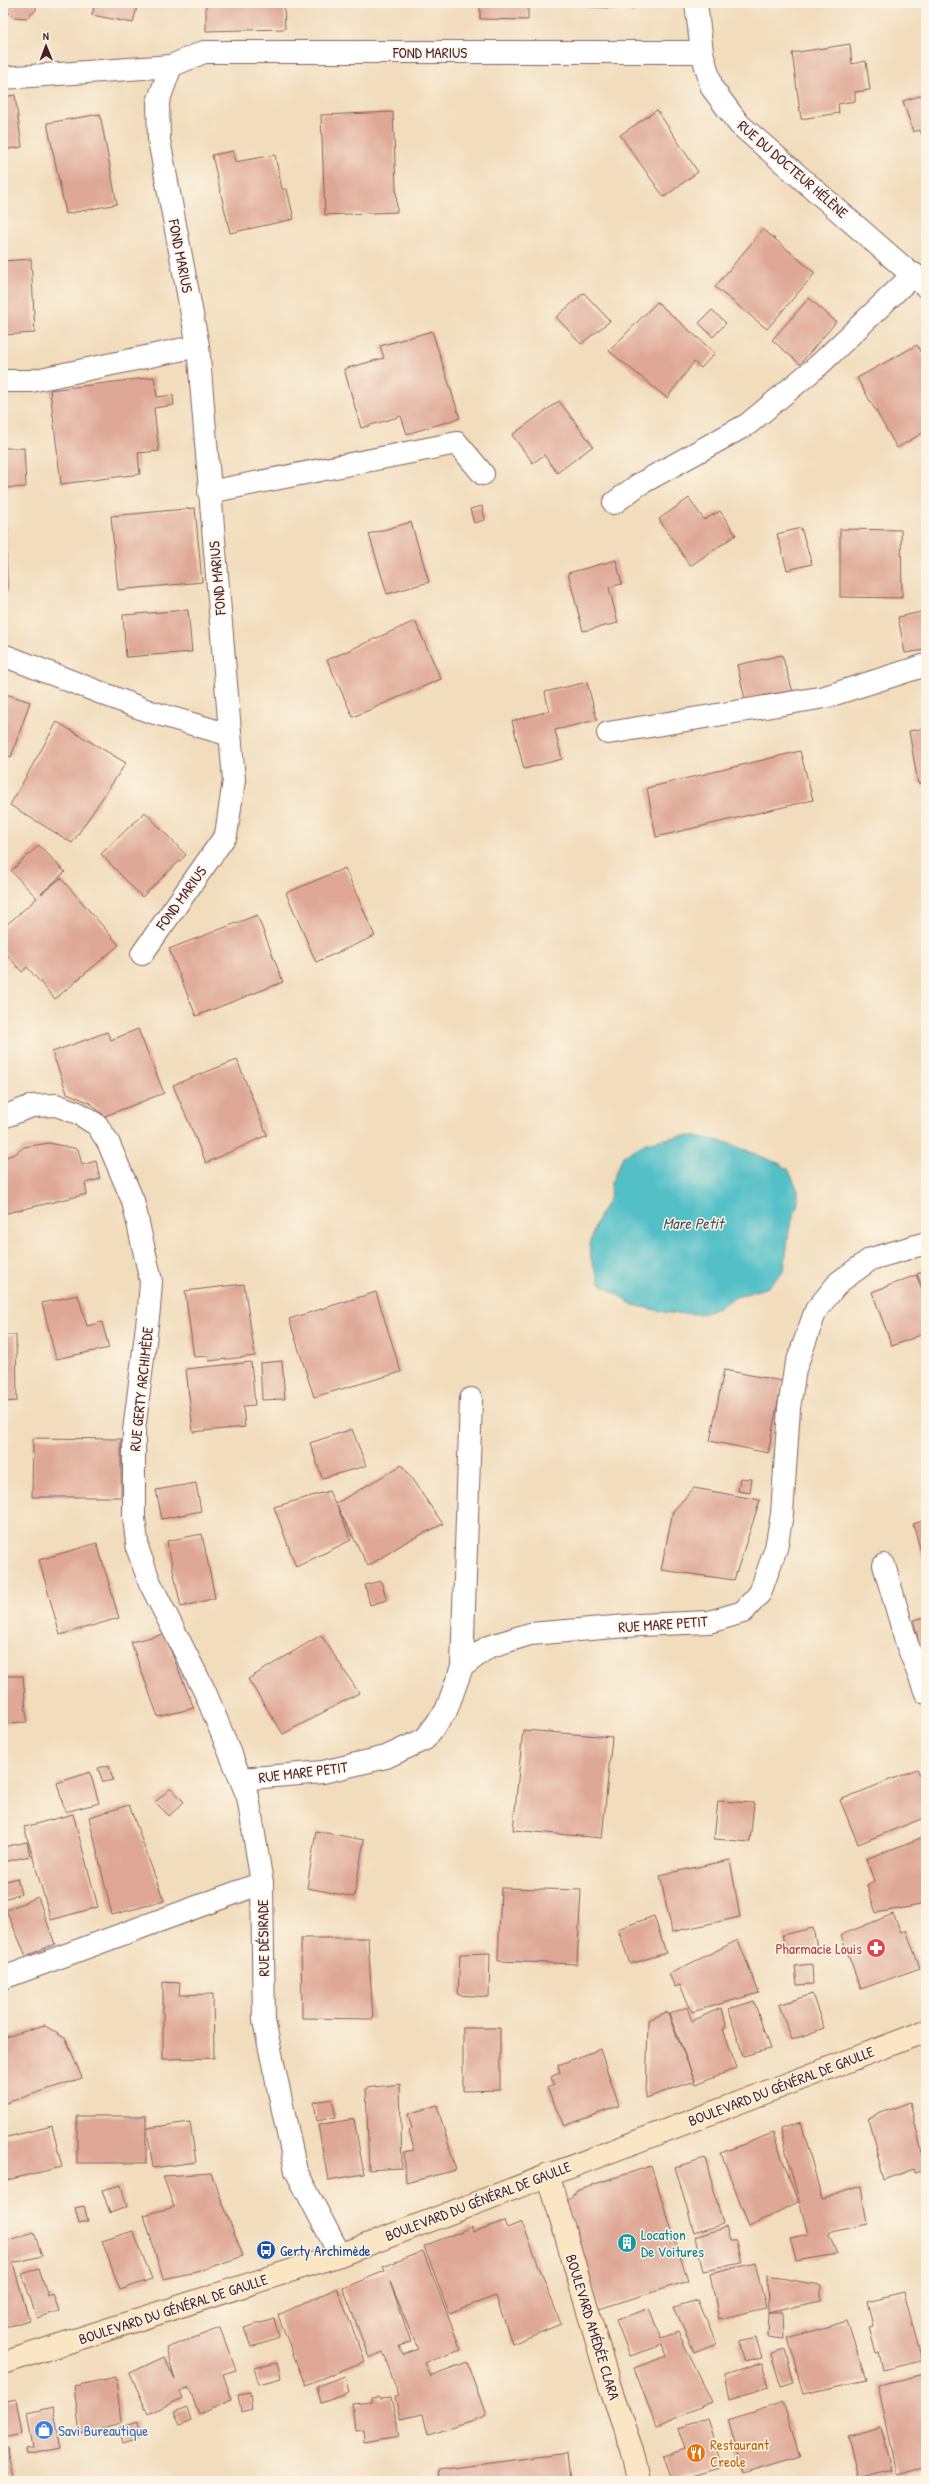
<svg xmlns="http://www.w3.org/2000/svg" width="929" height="2484" viewBox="0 0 929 2484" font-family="'Patrick Hand',sans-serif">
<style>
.water{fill:#52c0c8;stroke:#4e707a}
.building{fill:#dfa795;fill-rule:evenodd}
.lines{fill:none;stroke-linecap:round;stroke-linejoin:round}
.lane-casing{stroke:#84615d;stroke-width:24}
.street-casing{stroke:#84615d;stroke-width:24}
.secondary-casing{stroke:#84615d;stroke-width:24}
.lane{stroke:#fff;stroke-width:22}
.street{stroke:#fff;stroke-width:22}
.secondary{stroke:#fbe6c4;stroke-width:22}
.labels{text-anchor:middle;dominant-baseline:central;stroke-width:3;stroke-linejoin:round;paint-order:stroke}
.street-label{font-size:15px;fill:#4a1f2b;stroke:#fcf5e5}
.health-label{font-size:15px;fill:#be3a42;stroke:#fcf5e5;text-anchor:end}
.culture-label{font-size:15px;fill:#0d838f;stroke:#fcf5e5;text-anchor:start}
.transit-label{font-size:15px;fill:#164399;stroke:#fcf5e5;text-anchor:start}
.shop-label{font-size:15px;fill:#366cbe;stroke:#fcf5e5;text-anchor:start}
.food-label{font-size:15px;fill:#c56008;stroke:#fcf5e5;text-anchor:start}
.water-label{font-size:16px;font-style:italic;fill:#4d5762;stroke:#fcf5e5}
</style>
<rect width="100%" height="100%" fill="#fcf5e5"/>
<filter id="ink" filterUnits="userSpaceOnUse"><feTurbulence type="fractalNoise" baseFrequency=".025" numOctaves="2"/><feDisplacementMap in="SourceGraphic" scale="8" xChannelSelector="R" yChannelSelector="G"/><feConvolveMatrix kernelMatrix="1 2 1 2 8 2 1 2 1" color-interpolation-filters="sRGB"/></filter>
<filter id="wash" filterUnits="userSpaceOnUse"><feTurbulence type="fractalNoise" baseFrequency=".012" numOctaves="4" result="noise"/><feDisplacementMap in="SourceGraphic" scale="16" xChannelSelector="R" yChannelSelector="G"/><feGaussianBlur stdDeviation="0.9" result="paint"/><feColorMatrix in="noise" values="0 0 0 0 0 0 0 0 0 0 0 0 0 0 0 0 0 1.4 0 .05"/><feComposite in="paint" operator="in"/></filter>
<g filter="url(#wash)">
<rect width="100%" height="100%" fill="#f1dcbb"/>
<path class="water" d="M679,1136h18l31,7 52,21 8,5 10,21v13l-9,27 -5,41 -16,16 -32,10 -25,14 -12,3 -30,-1 -36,-8 -33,-22 -9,-24 -1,-14 5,-20 15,-29 1,-13 12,-27 23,-13z"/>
<g id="blocks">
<g class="building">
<path d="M5,3h31v7l-9,8 -14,-1 -8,-8z"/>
<path d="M95,3h43l-5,20 -41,-8z"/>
<path d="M206,3h78l1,26 -79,2z"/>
<path d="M480,3h48v17l-48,-1z"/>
<path d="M589,3h44v6l-44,-2z"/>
<path d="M850,44l2,20 14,-3 4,29 -15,2v9l-17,3 1,9 -38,6 -9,-66z"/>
<path d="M926,94v51l-6,-15 -7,2 -10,-31z"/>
<path d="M15,95l7,52 -19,3v-53z"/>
<path d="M657,110l41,62 -34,25 -44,-62z"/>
<path d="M393,112l4,100 -72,3 -4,-100z"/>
<path d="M100,114l17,90 -51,10 -19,-91z"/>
<path d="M233,151l2,11 40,-7 7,34h5l7,30 -64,14 -18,-78z"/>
<path d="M763,229l52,44 -48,56 -52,-42z"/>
<path d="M31,259l4,74 -32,2v-74z"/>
<path d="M584,293l26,28 -29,23 -25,-27z"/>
<path d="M809,298l27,24 -36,42 -28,-24z"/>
<path d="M657,302l58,51 -14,15 -7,-6 -27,36 -58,-47z"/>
<path d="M712,310l14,13 -13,14 -14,-14z"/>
<path d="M432,331l28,87 -53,16 -6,-18 -40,12 -17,-59 40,-11 -4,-12z"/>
<path d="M917,345l9,17v69l-29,17 -40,-70z"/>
<path d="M154,377l3,20 16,-2 1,10 -20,3 5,43 -21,2 2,21 -79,10 -11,-94z"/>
<path d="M559,401l34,45 -36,27 -13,-18 -11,8 -21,-28z"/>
<path d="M3,448h21l2,39 -23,1z"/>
<path d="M689,498l15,22 16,-9 16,24 -46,31 -31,-47z"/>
<path d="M482,506l3,14 -11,3 -4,-14z"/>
<path d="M195,508l7,74 -84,8 -7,-74z"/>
<path d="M411,522l18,60 -42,12 -18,-60z"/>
<path d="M3,523h3l1,69h-4z"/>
<path d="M801,528l11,36 -25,6 -10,-36z"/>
<path d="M840,529l61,1 1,68 -62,-1z"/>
<path d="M616,560l6,24 -13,3 9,36 -35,8 -15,-58z"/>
<path d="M188,610l4,42 -66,5 -3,-42z"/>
<path d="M926,611v39l-21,3 -7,-36z"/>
<path d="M415,621l26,58 -88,38 -26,-57z"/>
<path d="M782,655l12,40 -48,8 -9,-38z"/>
<path d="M587,682l10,38 -42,10 7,29 -38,10 -12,-48 37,-10 -4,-19z"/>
<path d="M3,693l27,9 -19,55 -8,-3z"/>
<path d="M57,722l69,41 -54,80 -62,-38z"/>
<path d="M926,728v55l-8,1 -9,-53z"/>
<path d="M800,751l13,49 -157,37 -9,-49z"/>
<path d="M145,812l41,43 -44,42 -41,-43z"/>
<path d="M39,845l26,27 -24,22 20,-16 58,67 -64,54 -28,-32 -5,5 -19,-22v-22l34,-30 -26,-27z"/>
<path d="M345,868l30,68 -59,26 -30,-69z"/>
<path d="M257,915l26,67 -87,34 -27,-67z"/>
<path d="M138,1029l26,64 -59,23 -15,-13 -23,-10 -15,-41 55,-20 4,8z"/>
<path d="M237,1060l30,75 -61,28 -33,-78z"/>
<path d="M49,1143l29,6 4,16 14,-4 4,18 -15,4 2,11 -84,20v-56l12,-4 9,-7z"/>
<path d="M926,1270v26l-9,-22z"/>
<path d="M916,1275l10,26v32l-34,13 -20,-54z"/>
<path d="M244,1284l11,72 -46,5 -1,-5 -14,1 -9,-66z"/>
<path d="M376,1292l25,80 -87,25 -25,-78z"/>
<path d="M78,1295l9,31 15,-4 7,26 -53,11 -14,-56z"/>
<path d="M3,1335h13l1,66 -14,1z"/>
<path d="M282,1361l3,38 -23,1 -2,-37z"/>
<path d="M251,1362l4,43 -12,1 2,21 -52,5 -7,-63z"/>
<path d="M724,1370l58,11 -14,72 -58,-12z"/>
<path d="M352,1429l14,37 -44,12 -12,-35z"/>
<path d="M33,1438l88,1v58h-89z"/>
<path d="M402,1465l41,59 -37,18 -38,24 -31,-60 14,34 -55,27 -22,-60 55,-16 6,13z"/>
<path d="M740,1478l12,1 -2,14 -12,-2z"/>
<path d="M196,1483l5,28 -39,8 -6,-29z"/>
<path d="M694,1488l66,12 -26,80 -73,-10 12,-59z"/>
<path d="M926,1520v42h-2l-11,-38z"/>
<path d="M202,1534l13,64 -34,9 -14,-66z"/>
<path d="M97,1543l22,75 -59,17 -21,-75z"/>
<path d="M381,1581l6,19 -17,5 -5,-20z"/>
<path d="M926,1617v61h-1l-11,-58z"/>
<path d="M164,1634l30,74 -36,9 -27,-75z"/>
<path d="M321,1635l38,58 -76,41 -35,-55z"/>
<path d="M3,1676h20l4,46 -24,1z"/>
<path d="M523,1730l89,7 -10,101 -89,-8z"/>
<path d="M109,1765l4,15 -10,2 -5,-14z"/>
<path d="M917,1769l9,19v29l-68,27 -18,-44z"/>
<path d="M90,1772l9,31 -34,9 -8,-29z"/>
<path d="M171,1788l13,14 -15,14 -14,-14z"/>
<path d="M718,1801l36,2 -4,39 -36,-3z"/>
<path d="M129,1805l35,96 -52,14 -23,-98z"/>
<path d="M73,1814l25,93 -47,13 -27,-93z"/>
<path d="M316,1831l48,9 -10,57 -47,-9z"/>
<path d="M926,1836v68l-50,9 -9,-28 7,-4 -8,-22z"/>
<path d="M27,1842l3,14 -27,6v-15z"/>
<path d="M730,1860l10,57 -68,15 -12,-57z"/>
<path d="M17,1878l4,16 -18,5v-17z"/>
<path d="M501,1888l80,2 -4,74 -79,-3z"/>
<path d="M38,1897l17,47 -29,12 -20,-46z"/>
<path d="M893,1914l8,18 5,-2 14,38 -59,21 -20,-54z"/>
<path d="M654,1916l12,37 -36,11 -12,-35z"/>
<path d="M813,1928l4,20 -30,7 -5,-20z"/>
<path d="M301,1938h67l5,81 -71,-1z"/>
<path d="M738,1940l21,53 -67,19 -12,-27 -5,2 -6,-13z"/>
<path d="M490,1953l-1,44 -31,-2 2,-41z"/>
<path d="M812,1964l1,20 -16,1 -2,-19z"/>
<path d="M163,1982l17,1 -1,12 34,-1 1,64 -51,1z"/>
<path d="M812,1994l12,34 -32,12 -13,-35z"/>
<path d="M754,2001l16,48 -27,7 -14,-47z"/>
<path d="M687,2007l5,14 29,-13 5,20 -3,1 14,39 -41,16 -27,-70z"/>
<path d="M667,2012l28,69 -49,17 2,-78z"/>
<path d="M44,2025l22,14 16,39 -79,26v-66z"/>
<path d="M463,2028h37v62l-37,1z"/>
<path d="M600,2049l19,57 -55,20 -17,-38 7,-3 -3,-8 9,-4 -2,-8z"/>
<path d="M400,2084l2,84 -33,2 -3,-82z"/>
<path d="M332,2099l4,18 -19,4 -3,-19z"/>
<path d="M910,2102l16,68 -11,3 -1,-4 -30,11 -16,-62z"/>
<path d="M437,2105l19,65 -50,13 -2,-31 10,-2 -5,-19 3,-3 -4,-14z"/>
<rect x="77" y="2116" width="69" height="47"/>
<path d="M354,2119l10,55 -36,6 -10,-55z"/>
<path d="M190,2122l6,40 -43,6 -6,-40z"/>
<path d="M801,2122l21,77 39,-13 6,38 -36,8 -2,3 8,19 -41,7 -6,-23 18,-4 -28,-105z"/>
<path d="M52,2126l10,41 -59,14v-43z"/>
<path d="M773,2133l25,69 -49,24 -28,-73z"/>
<path d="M705,2158l18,66 -29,9 -19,-66z"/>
<path d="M651,2166l37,115 -89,28 -33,-105 10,-14z"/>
<path d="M211,2173l32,83 -47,16 -33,7 -19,-64 30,-8 -11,-31z"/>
<path d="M121,2185l6,22 -17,6 -8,-23z"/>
<path d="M84,2206l4,15 -9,2 -4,-15z"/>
<path d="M504,2221l3,7 15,-6 39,102 -49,20 -16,-48 -47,17 -25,-67 48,-19 1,5z"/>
<path d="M726,2227l4,14h7l5,22 -39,8 -8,-34z"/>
<path d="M4,2231l2,10 28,-9 8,24 -29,7 16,57 -26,8z"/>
<path d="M133,2231l19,48 -32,11 -18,-49z"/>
<path d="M423,2251l38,99 -37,13 6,13 37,-14 19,53 -15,7 -43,13 -5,-21 -23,5 -5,-22 4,-1 -16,-44 -14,6 -26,-70 42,-17 -2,-4zM390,2282l28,67 -15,6 -4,-9 12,-4z"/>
<path d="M755,2263l11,45 -47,11 -9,-45z"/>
<path d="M39,2269l9,27 5,-2 6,17 -22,7 -15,-44z"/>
<path d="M767,2276l54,9v16l-53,11z"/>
<path d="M337,2288l28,73 -60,24 -27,-70z"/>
<path d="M904,2292l18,69 -39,9 -4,-17 -3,1 -7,-27 4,-1 -6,-25z"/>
<path d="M698,2300l18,43 -22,9 -20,-45z"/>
<path d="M649,2309l12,29 17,-6 34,70 -56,24 -22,-58 33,-12 -4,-11 -33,11 -14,-36z"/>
<path d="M768,2312h15l1,27 -17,-2z"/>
<path d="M274,2319l5,18 -28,10 -7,-19z"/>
<path d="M847,2321l19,59 -63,14 -15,-56z"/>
<path d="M220,2328l16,42 -13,4 9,26 -33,14 -10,-27 -9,4 3,7 -35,16 -18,-41 34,-16 11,23 -9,-32z"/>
<path d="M756,2338l6,20 -18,4 -6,-20z"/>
<path d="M785,2350l9,33 -13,4 -10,-33z"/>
<path d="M277,2363l4,15 -22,6 -5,-16z"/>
<path d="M762,2363l7,24 -39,12 -5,-24z"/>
<path d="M926,2374v92l-29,8 -19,-89z"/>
<path d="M345,2376l4,17 -28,10 -4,-17z"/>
<path d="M116,2377l5,46 -41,11 -6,-48z"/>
<path d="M250,2392l2,17 -11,3 -3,-18z"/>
<path d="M378,2397l2,2 11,-1 9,38 -35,6 -1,-13 -9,1 -3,-26 19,-2v-4z"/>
<path d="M16,2399l6,35 -19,4v-36z"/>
<path d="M783,2402l17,55 -56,17 -16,-54z"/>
<path d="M53,2407l8,41 -35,7 -1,-6 8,-1 -6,-35z"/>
<path d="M187,2408l4,12 -11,5 -6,-12z"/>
<path d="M707,2419l16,47 -51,15 -8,-25 21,-7 -7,-21z"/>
<path d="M137,2422l3,16 -17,5 -4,-15z"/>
<path d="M881,2427l11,43 -34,8 -10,-42z"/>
<path d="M7,2447l7,29 -11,1v-29z"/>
<path d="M567,2453l3,28h-131l-1,-11z"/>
</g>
</g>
</g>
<g filter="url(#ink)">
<use href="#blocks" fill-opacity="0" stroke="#84615d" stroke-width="1"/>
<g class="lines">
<defs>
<g id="lane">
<path d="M3,78l168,-12"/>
<path d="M3,381h28l167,-35"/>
<path d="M209,492l248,-49 26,31"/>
<path d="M614,503l24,-18 110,-61 72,-60 94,-90"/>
<path d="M3,655l145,56 82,24"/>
<path d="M608,733l217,-36 101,-32"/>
<path d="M462,1667l9,-268"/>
</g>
<g id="street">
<path d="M696,3l6,49 10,36 27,36 187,163"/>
<path d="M142,954l84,-119 8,-55 -36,-434 -39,-206 -1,-38 13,-36 33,-14h498"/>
<path d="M3,1117l29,-11 24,-1 22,8 19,12 11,17 25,59 18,80 -2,28 -15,122v87l4,32 12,33 55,109 43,105 14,86 2,138 32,150 44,84"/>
<path d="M884,1565l23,79 19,49"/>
<path d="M241,1779l82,-7 63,-15 39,-18 21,-28 16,-44 26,-20 42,-13 109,-9 70,-3 34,-10 17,-19 16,-45 6,-34 7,-106 6,-39 21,-59 23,-28 32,-23 55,-16"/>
<path d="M3,1978l259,-95"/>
</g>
<g id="secondary">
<path d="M548,2174l62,213 24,69 5,25"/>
<path d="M3,2363l337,-108 586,-224"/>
</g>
</defs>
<use href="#lane" class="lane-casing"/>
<use href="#street" class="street-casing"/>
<use href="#secondary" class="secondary-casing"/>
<use href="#lane" class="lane"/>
<use href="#street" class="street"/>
<use href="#secondary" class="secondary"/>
</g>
</g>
<defs>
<symbol id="pharmacy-disc" viewBox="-11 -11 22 22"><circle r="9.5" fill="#e0444e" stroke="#fcf5e5"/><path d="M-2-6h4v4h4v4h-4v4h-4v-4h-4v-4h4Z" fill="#fff"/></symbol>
<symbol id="building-disc" viewBox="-11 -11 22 22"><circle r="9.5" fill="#0f9aa8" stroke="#fcf5e5"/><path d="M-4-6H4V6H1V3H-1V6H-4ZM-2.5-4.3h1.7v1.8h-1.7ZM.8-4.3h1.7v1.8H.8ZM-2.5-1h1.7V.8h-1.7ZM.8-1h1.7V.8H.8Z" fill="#fff"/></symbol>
<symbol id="bus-disc" viewBox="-11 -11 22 22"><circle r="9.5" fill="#1a4fb4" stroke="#fcf5e5"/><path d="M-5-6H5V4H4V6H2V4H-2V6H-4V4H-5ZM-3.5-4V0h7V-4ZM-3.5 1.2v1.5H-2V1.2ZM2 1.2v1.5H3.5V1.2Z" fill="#fff"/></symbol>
<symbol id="shop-disc" viewBox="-11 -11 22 22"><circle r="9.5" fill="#3f7fe0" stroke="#fcf5e5"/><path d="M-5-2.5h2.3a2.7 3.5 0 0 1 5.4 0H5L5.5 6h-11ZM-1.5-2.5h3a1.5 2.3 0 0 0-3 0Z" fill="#fff"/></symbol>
<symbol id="restaurant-disc" viewBox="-11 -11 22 22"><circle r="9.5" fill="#e8710a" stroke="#fcf5e5"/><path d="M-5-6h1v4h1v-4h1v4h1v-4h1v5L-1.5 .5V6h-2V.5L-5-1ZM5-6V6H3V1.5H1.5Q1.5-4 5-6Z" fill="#fff"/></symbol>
</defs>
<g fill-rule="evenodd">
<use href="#pharmacy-disc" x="865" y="1937" width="22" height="22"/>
<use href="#building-disc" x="616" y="2232" width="22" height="22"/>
<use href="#bus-disc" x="255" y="2239" width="22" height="22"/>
<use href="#shop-disc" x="33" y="2419" width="22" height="22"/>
<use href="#restaurant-disc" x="685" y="2442" width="22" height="22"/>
</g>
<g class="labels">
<g class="street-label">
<text x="430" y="52">FOND MARIUS</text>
<text transform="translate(793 169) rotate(41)">RUE DU DOCTEUR HÉLÈNE</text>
<text transform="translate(181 256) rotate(79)">FOND MARIUS</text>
<text transform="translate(217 578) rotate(-95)">FOND MARIUS</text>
<text transform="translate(181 898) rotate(-54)">FOND MARIUS</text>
<text transform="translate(141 1389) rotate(-84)">RUE GERTY ARCHIMÈDE</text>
<text transform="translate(663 1624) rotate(-4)">RUE MARE PETIT</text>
<text transform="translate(303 1772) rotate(-7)">RUE MARE PETIT</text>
<text transform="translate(263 1938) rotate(-91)">RUE DÉSIRADE</text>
<text transform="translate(781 2086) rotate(-21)">BOULEVARD DU GÉNÉRAL DE GAULLE</text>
<text transform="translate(478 2201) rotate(-21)">BOULEVARD DU GÉNÉRAL DE GAULLE</text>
<text transform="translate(173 2309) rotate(-18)">BOULEVARD DU GÉNÉRAL DE GAULLE</text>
<text transform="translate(593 2327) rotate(73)">BOULEVARD AMÉDÉE CLARA</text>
</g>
<g class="health-label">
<text x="862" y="1948">Pharmacie Louis</text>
</g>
<g class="culture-label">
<text x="641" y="2234">Location<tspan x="641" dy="17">De Voitures</tspan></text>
</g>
<g class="transit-label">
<text x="280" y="2250">Gerty Archimède</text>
</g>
<g class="shop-label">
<text x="58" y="2430">Savi Bureautique</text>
</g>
<g class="food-label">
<text x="710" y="2444">Restaurant<tspan x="710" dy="17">Creole</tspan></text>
</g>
<g class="water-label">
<text x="693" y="1223">Mare Petit</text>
</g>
</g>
<rect width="929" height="2484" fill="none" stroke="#fcf5e5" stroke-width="16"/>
<g transform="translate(46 46) rotate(359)" stroke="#fcf5e5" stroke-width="3" paint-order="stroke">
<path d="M0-3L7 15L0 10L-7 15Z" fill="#4a1f2b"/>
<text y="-6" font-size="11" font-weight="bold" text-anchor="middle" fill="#4a1f2b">N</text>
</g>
</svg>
